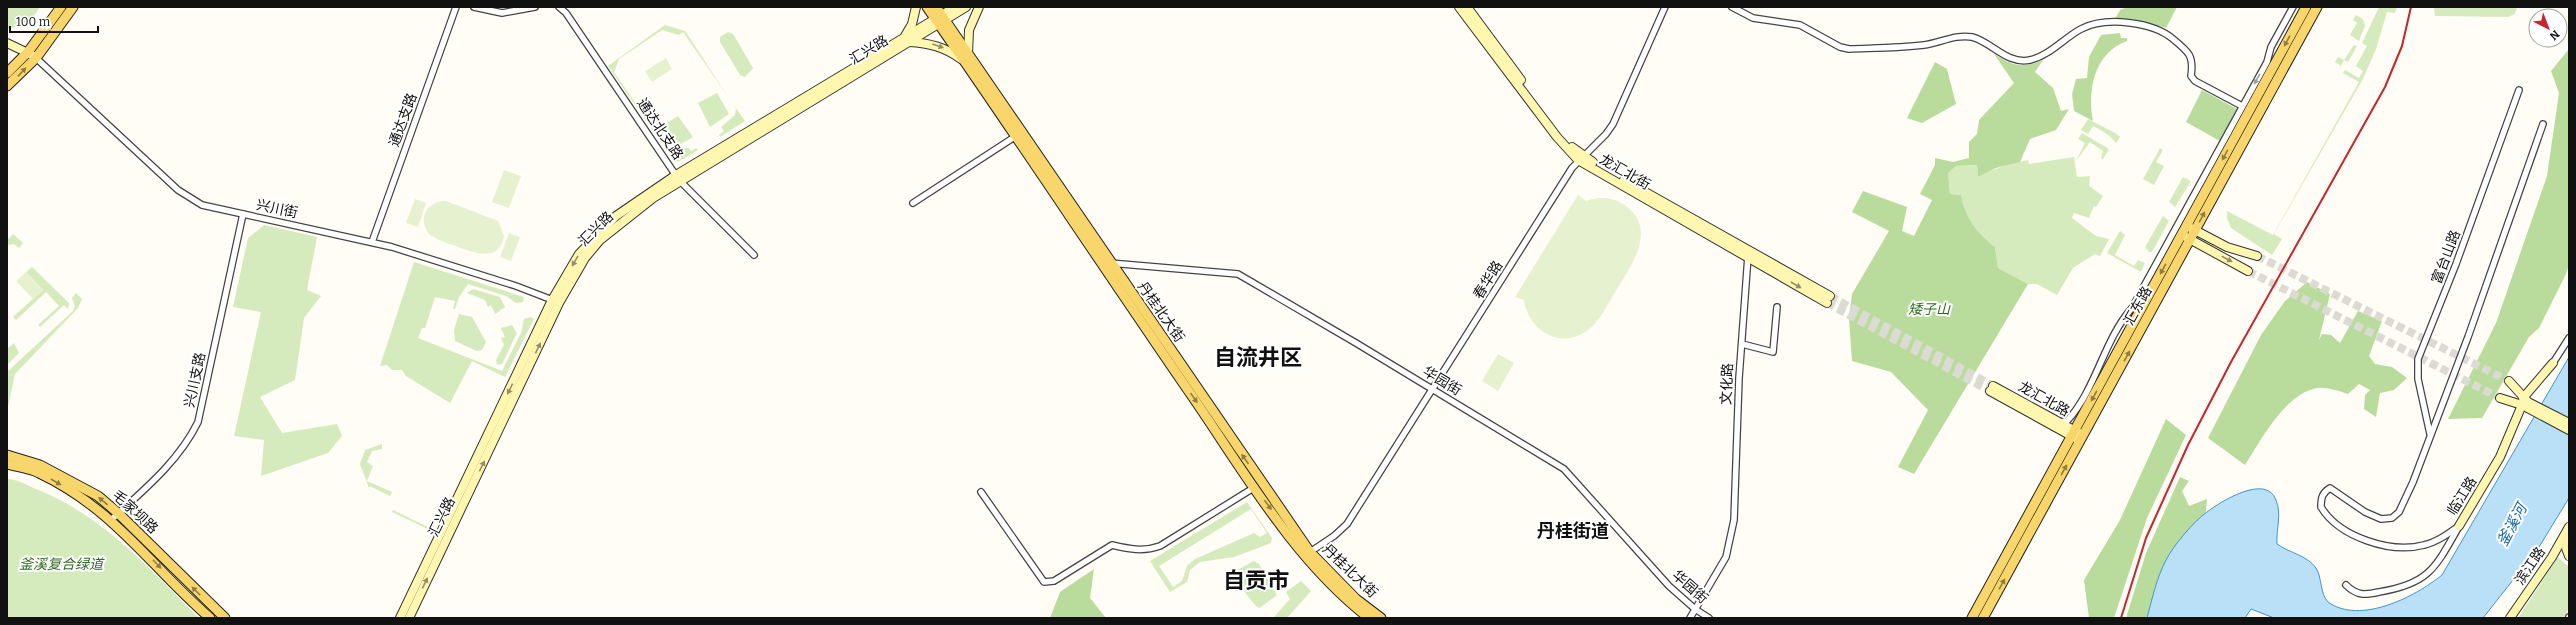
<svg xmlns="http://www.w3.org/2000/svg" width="2576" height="625" viewBox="0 0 2576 625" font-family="Bitter,'Noto Sans SC',serif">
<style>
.green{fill:#d5ebbd;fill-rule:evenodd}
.forest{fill:#b9dc9c}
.pitch{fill:#e6f2cf}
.water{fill:#b9e0f7;stroke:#3f96cf}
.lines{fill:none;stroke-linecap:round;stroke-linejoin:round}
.secondary-tunnel{stroke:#dbdad3;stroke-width:8;stroke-dasharray:8 4;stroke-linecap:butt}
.street-casing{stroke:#444;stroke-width:8}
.secondary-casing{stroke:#333;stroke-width:10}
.primary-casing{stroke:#222;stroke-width:11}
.street{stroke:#fff;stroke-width:5.5}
.secondary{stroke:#fff6b0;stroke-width:8}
.primary{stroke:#f9d66b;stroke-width:9}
.rail{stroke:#c4262e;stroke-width:2}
.oneway{fill:#917d42}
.oneway2{fill:#948f68}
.oneway3{fill:#a0a0a0}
.labels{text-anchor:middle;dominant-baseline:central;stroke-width:4;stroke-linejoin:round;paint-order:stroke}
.street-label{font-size:14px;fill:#111;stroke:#fff}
.park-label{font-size:14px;font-style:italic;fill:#2f6b1f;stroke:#fff}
.water-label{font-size:15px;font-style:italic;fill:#1768a6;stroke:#fff}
.district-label{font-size:18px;font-weight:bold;fill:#111;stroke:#fff}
.town-label{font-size:22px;font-weight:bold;fill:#111;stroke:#fff}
</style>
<rect width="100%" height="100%" fill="#fffdf5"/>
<g class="green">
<path d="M7,7h33l-9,13 -24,10z"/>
<path d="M2379,7h18l-2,6 -8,-1 -11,37 -13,30 -89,155 8,5 -10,16 -41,-27 -4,-10v-7l46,24 86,-153 -16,-9 2,-3 14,8 4,-7 -7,-5 11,-20 -5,-3z"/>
<path d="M2434,7h83l-2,7 -7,3 -73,-1z"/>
<path d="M2356,15l7,4 2,7 -6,15 -9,-6 7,-12 -4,-3z"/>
<path d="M665,25l20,6 44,67 -46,-66 -4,3 -17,-5 -43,29 -5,13 56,82h6l12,-7 3,4 5,-3 2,2 -20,12 -4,-1 -66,-95z"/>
<path d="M728,32l5,2 20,34 -8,9 -5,-2 -20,-33v-5z"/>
<path d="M2354,45l3,1 -9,16 -4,-2 -3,6 -6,-4 3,-5 6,3z"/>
<path d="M717,93l12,21 -19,13 -12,-24z"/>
<path d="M733,104l12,17 -25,16 -1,-2 5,-4 -3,-4 14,-12 1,-6z"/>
<path d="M678,116l15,21 -14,8 -11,-17 -7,4 -2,-4z"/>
<path d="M2088,119l29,15 3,3 -4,6c-6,-8 -15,-13 -23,-17l-5,8 -7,-4z"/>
<path d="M2082,133l27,16 -6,10 -2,-1 2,-7 -13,-9 -14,19 9,-18 -7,-4z"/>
<path d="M2160,148l3,2 -7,12 8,4 -10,19 -11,-6z"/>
<path d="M2074,157l3,20 13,-1 -1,10 14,10 -7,11 -2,-1 -5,12 -15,-5 -2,5 24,18 13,3 -9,17 -5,-2 -22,14 -16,27 -20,-11h-9l-30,-16 -3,-21c-18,-14 -30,-29 -34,-52l-11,-1 -2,-21 8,-7 21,-1 1,12c17,-9 32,-13 50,-17l1,4z"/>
<path d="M2183,177l8,4 -16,26 -6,-5z"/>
<path d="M2163,216l6,5 -17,31h-3l-4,-5z"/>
<path d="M264,225l53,12 -10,53 14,6 -17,22 -9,62 -35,17 22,36 55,-9 5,12 -14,17 -67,23 3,-36 -30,-4 27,-124 -28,-5 15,-69z"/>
<path d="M2120,231l5,4 -10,20 19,11 4,-6 7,3 -4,9 -34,-19z"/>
<path d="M13,234l10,9 -4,5 -5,-4 -7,1v-5z"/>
<path d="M414,262l110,35 -1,5 -7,1 -10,-7 -38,-12 -9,13 -4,12h-2l2,-8 -20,-4 -10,31h-3l-4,10 84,33 19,-38 3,-14 7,-2 3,2 -29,58 -33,-16 -22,42 -44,-27 -4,-6h-10l-5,-5 -7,1z"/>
<path d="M32,267l37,36 -1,6 -4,-4 -24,22 -2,-2 21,-19 -13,-14 -30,28 -3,-3 30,-27 -17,-18z"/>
<path d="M473,289l27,8 5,10 -10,7 -4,-9 -3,2 -3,-7 -18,-7z"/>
<path d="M76,293l6,6 -4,9 -63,66 -8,37v-39l66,-61 2,-5 -3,-8z"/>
<path d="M459,314l13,3 14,25 -4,8 -5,1 -22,-10 -1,-11z"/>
<path d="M512,325l5,8 -15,31 -5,1 -1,-5 8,-15 -3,-7 4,-1 -4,-9z"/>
<path d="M14,343l5,10 -12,12v-16z"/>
<path d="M382,444v5l-10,2 -5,11 6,4 -6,15 25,11 -2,4 -20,-10 -1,2 -9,-24 5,-14z"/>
<path d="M7,479c9,0 20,6 29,10 66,26 113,79 163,129h-192z"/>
<path d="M1247,502l25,36 -1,5 -37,14 -34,5 -10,8 -3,12 -17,10 -20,-31zM1251,509l16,24 -7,4 -6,-4 -59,26 -8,7 -5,15 -9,6 -14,-21z"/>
<path d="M393,510l43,21v2l-44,-21z"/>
<path d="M2558,557l11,10v40l-5,11h-46z"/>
<path d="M1254,561l5,3 18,31 -17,13c-8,-2 -26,-31 -23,-38z"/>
<path d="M1301,581l10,10 -24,27h-14l17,-19 -4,-7z"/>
</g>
<g class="forest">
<path d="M2127,7h50l-11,21 -34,-9h-17l5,-9z"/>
<path d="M2120,33l1,5h6v3c-33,12 -40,49 -34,80l-19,-10 -2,-17 4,-15 11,-1 2,-21 12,-22z"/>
<path d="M2569,49v215l-3,10 -27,54 -10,9 -47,81 -34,1 48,-96 51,-147 12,-83 -8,-22z"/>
<path d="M1994,54c19,12 28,15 49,6l-8,12 18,16 8,23 8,-2 -13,21 -26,9 -10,23 -24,6 -18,9 -1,-12 -21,1 -8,7 2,21 11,1c4,23 16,38 34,52l3,21 30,16 -114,190 -16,-7 30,-57 -37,-38 -39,-11 -3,-42 3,-25 37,-63 -37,-19 11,-21 44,16 -5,24 12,5 18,-36 -12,-6 15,-29v-7l18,4 16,-4v-16l8,-8 2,-14 35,-37z"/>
<path d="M1935,62l12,7 9,35 -34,19 -15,-5z"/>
<path d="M2202,90l35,19 -17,32 -34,-19z"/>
<path d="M2307,282l23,12 -11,46 3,-6 9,1 9,8 18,-32 24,10 -13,35 6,8 17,3 15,11 -13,12 -14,3 -4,24 -12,-8 1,-14 5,-5 -11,-6 -11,10c-9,-3 -22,-7 -31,-6 -32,6 -56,52 -72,77l-37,-27 53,-103 24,-34z"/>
<path d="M2166,419l20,16 -39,83 -33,100h-25l-5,-38 36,-60z"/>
<path d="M2180,477l9,4 -7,10 7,15 18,-7 -1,13 -18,18 -22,30 -19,58h-21l20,-65z"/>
<path d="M1094,569l-4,29 16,20h-56l10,-26z"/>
</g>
<g class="pitch">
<path d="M666,58l6,11 -20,13 -7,-11z"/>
<path d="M504,170l17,6 -12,32 -17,-6z"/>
<path d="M1578,195l8,6c13,-5 28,-4 40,5 33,25 3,62 -12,88 -8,13 -15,28 -27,37 -27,19 -59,-1 -63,-31l-9,-3z"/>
<path d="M415,199l11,4 -8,24 -12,-4z"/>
<path d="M446,201l52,20 6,15c-5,28 -31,16 -49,10 -8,-3 -18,-6 -26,-12 -12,-14 -2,-34 17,-33z"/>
<path d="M509,233l11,4 -9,24 -11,-4z"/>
<path d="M26,272l17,18 -10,9 -17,-18z"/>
<path d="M1498,354l16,9 -16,28 -16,-10z"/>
</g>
<path class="water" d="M2569,357v141l-30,49 -56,71h-209l-23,-9 -6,9h-98c5,-19 10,-41 19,-58 7,-14 28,-39 41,-48 13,-10 59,-39 69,-12 6,15 0,28 1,44 12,9 30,11 39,24 6,9 4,26 12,34 32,23 87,-5 114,-27z"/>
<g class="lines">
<g class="secondary-tunnel">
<path d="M2257,256l252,125"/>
<path d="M2248,271l252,127"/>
<path d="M1830,296l163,90"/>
<path d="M1827,303l163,88"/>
</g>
<defs>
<g id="street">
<path d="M474,7l28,6 33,-6"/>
<path d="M559,7l7,6 113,167 75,75"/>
<path d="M1732,7l21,11 47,7 40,22 9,2c25,-1 50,-1 75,-4 16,-2 31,-11 48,-8 20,5 35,28 58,23 19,-4 34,-22 51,-31 25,-13 72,-7 92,10 16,13 21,17 18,37l4,5 47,25"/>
<path d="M36,58l142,132 24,15 190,42 124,39 39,15"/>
<path d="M913,203l103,-67"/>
<path d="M372,242l84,-235"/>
<path d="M1110,263l128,11 118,69 208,126 105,117 26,23 14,9"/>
<path d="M1742,344l31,8 4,-45"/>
<path d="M2553,363l16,-25"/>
<path d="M2060,422l7,-1c30,-33 36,-80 65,-113l135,-246 4,-15 22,-40"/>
<path d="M2430,434l-12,-55v-20l38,-95 63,-174"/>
<path d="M981,492l63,90 10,-1 58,-36c17,4 31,7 48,1l95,-59"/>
<path d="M112,519c32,-29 67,-58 86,-97l45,-208"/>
<path d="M2459,526c-11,8 -22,16 -35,19 -33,9 -85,-8 -103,-38 0,-9 1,-14 9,-19l35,24 16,7 11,-1 7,-6 14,-30 55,-145 75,-213"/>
<path d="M1310,552l24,-16 13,-12 225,-356 34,-34 7,-10 52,-117"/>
<path d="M2346,585c11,11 19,10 33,7 49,-8 56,-23 79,-64"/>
<path d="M1690,618l36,-61 8,-37 5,-142 9,-122"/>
<path d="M2569,618v-1"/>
</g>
<g id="secondary">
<path d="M1459,7l98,130 21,23 249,143"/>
<path d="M1467,7l54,73"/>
<path d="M905,36l7,-12 4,-17"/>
<path d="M909,42c20,1 36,5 52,17"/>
<path d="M7,43l25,12"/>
<path d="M968,54l1,-24 10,-23"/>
<path d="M1572,147l21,15"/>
<path d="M1624,180l206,116"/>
<path d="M2187,226l40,21 30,9"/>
<path d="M2184,236l64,35"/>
<path d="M2509,381l19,21 41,21"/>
<path d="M1993,386l86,47"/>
<path d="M1990,391l87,48"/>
<path d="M2500,398l22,7 47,25"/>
<path d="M2523,398l30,-35"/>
<path d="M2459,526l41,-69 22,-52"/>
<path d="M2569,541l-3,7 3,8"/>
<path d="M400,618l152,-318 27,-46 37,-38 60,-41 279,-168"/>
<path d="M409,618l150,-315 26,-45 15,-18 53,-42 313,-191"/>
<path d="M2510,618l42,-61 17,-30"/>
</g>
<g id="primary">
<path d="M927,7c89,128 175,258 263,386 54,78 103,166 179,225"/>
<path d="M936,7l374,545 46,47 25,19"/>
<path d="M7,73l21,-21 33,-45"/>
<path d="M7,86l29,-28 37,-51"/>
<path d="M7,455l33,10 58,31 20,17 107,105"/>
<path d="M7,464c10,3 23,4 32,9 76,36 111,93 171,145"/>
<path d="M1972,618l334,-611"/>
<path d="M1983,618l334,-611"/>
</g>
</defs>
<use href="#street" class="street-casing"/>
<use href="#secondary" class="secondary-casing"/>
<use href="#primary" class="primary-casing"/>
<use href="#street" class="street"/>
<use href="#secondary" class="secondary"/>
<use href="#primary" class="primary"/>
<path class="rail" d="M2121,618l25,-80 42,-93 43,-83 154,-275 17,-41 9,-39"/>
</g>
<defs><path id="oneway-solid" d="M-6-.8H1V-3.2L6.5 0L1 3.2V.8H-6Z"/></defs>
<g class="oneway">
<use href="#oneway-solid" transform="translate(2287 41) rotate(119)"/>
<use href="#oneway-solid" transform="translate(22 72) rotate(-47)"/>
<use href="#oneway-solid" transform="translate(2225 155) rotate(118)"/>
<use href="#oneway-solid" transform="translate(2202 217) rotate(-62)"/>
<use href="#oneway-solid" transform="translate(2163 269) rotate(119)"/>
<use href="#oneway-solid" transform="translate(2127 356) rotate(-61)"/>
<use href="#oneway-solid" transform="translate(2094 396) rotate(119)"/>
<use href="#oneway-solid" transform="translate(1194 398) rotate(55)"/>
<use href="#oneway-solid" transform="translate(1245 459) rotate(-125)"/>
<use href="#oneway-solid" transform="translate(2064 470) rotate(-61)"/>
<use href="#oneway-solid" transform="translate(56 482) rotate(30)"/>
<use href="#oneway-solid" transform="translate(103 501) rotate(-140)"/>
<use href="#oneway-solid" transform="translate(1268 505) rotate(54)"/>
<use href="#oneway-solid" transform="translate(157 564) rotate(46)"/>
<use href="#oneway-solid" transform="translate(2002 584) rotate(-61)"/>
<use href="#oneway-solid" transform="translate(196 591) rotate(-135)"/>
</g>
<g class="oneway2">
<use href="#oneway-solid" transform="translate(938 46) rotate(19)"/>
<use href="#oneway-solid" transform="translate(2227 259) rotate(28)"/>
<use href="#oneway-solid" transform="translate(575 261) rotate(120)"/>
<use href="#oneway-solid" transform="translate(1796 285) rotate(30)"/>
<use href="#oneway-solid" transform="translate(538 348) rotate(-64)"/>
<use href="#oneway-solid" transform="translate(510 389) rotate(116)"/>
<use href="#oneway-solid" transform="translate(482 466) rotate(-64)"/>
<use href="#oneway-solid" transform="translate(425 583) rotate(-64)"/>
</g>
<use class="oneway3" href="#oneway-solid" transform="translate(2257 79) rotate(120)"/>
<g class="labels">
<g class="street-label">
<text transform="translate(869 50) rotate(-31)">汇兴路</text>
<text transform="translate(403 120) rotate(-70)">通达支路</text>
<text transform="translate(660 129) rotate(56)">通达北支路</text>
<text transform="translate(1625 172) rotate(30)">龙汇北街</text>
<text transform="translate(277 209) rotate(12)">兴川街</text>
<text transform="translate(596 229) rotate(-45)">汇兴路</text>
<text transform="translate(2446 257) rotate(-69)">富台山路</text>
<text transform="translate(1488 280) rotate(-58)">春华路</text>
<text transform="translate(2138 306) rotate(-61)">汇东路</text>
<text transform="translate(1161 312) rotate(55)">丹桂北大街</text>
<text transform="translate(195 380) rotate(-78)">兴川支路</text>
<text transform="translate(1442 381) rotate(31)">华园街</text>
<text transform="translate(1727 384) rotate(-87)">文化路</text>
<text transform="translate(2044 399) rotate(29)">龙汇北路</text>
<text transform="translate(2462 496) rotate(-58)">临江路</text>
<text transform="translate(135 512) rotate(43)">毛家坝路</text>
<text transform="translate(442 517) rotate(-64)">汇兴路</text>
<text transform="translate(2530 566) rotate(-56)">滨江路</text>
<text transform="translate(1350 571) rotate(44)">丹桂北大街</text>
<text transform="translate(1690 587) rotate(41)">华园街</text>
</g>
<g class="park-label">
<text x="1929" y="309">矮子山</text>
<text x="61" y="564">釜溪复合绿道</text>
</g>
<g class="water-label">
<text transform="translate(2512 525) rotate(-62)">釜溪河</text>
</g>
<g class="district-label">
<text x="1573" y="531">丹桂街道</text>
</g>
<g class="town-label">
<text x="1258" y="357">自流井区</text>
<text x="1256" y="580">自贡市</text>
</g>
</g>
<rect width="2576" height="625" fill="none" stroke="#111111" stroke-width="16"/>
<g transform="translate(2548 28) rotate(138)"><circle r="19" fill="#ffffff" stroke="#a0a0a0"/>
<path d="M0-3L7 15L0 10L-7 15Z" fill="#c4262e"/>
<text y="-6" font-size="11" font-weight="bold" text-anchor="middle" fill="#111111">N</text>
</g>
<path d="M10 26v6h88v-6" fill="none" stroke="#111111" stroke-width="2"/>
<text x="16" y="26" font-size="12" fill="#111111" stroke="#ffffff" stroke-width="3" paint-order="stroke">100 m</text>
</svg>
